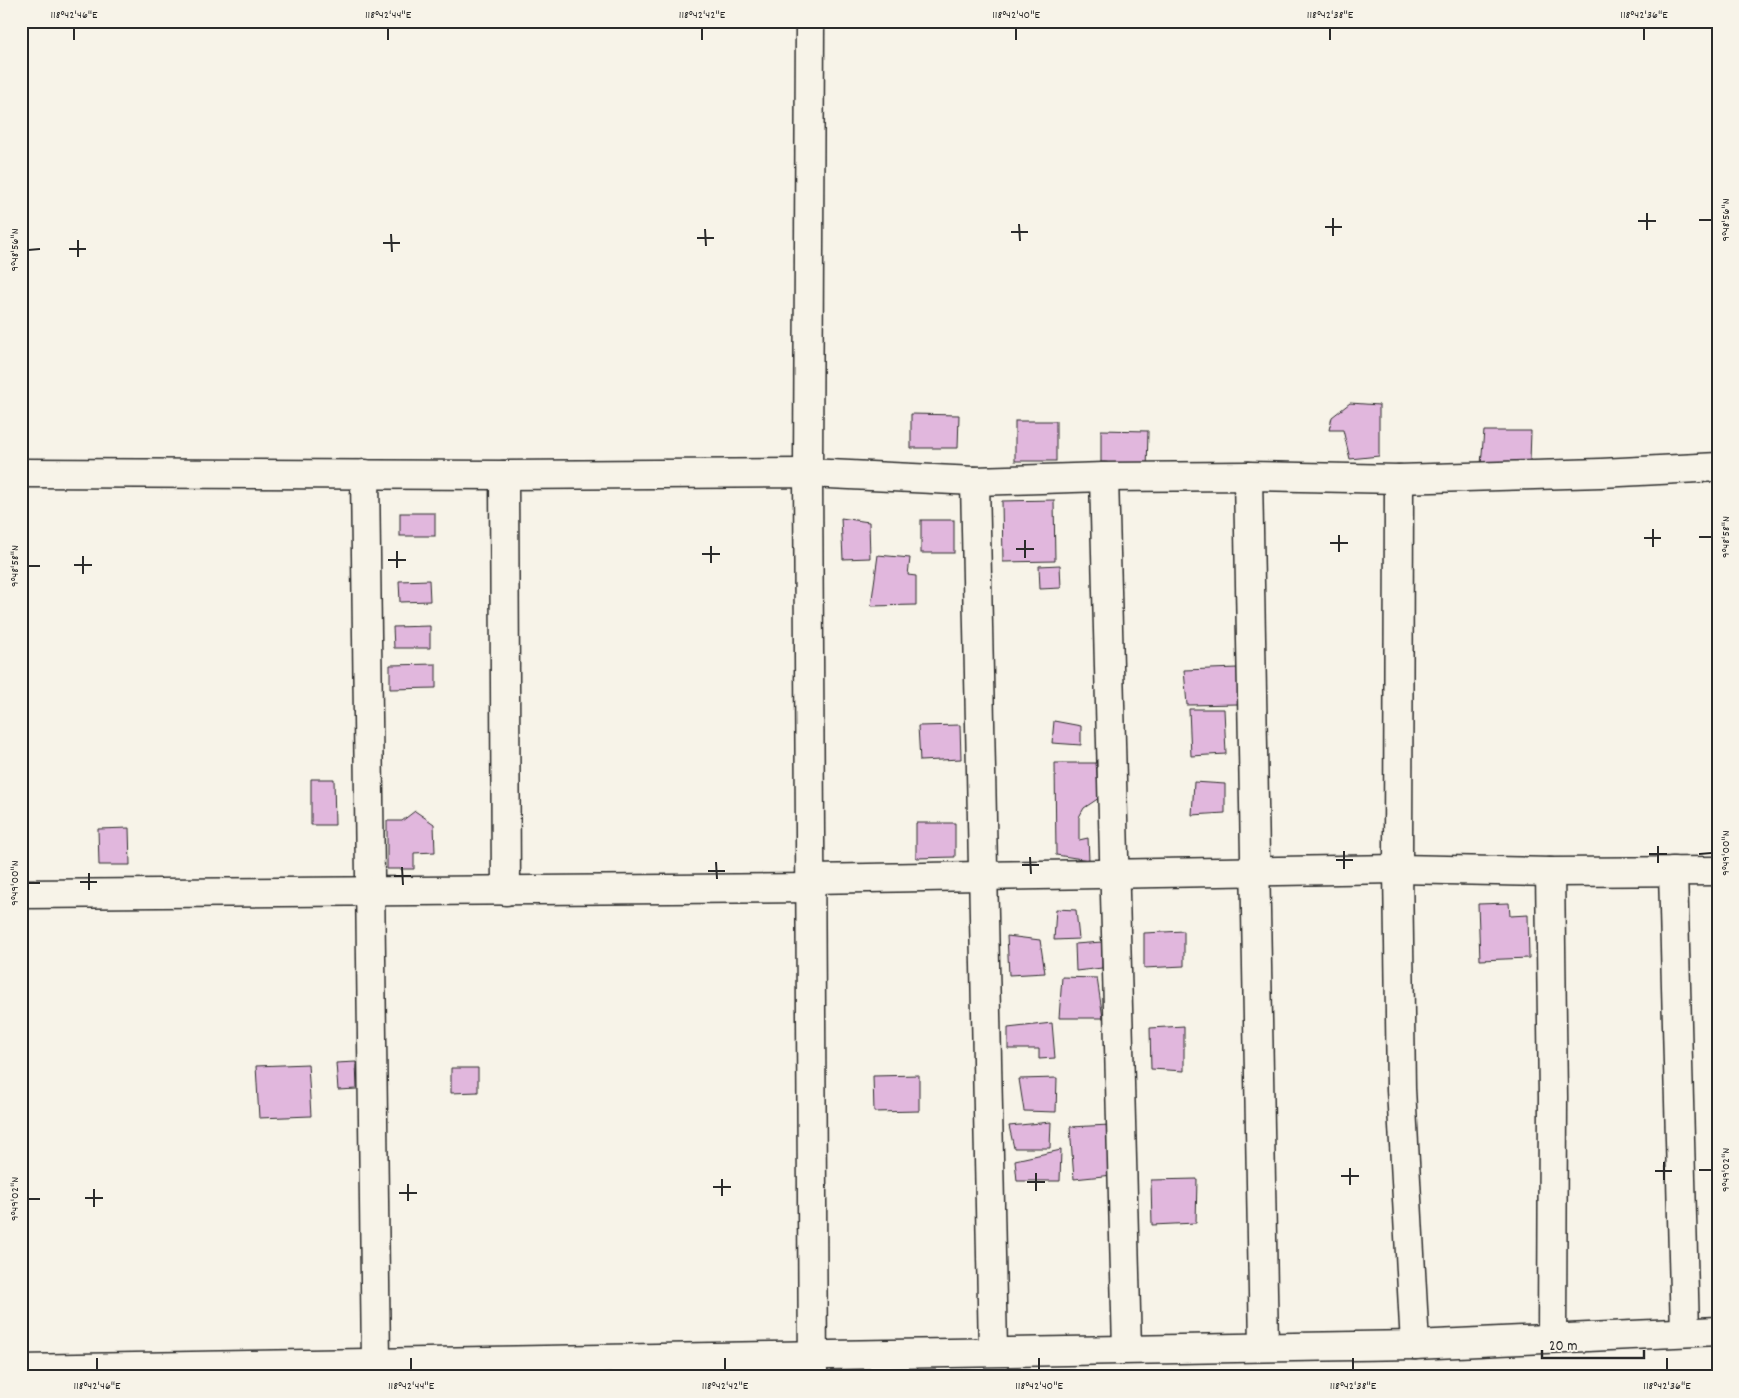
<svg xmlns="http://www.w3.org/2000/svg" width="1739" height="1398" viewBox="0 0 1739 1398" font-family="Dekko,sans-serif">
<style>
.building{fill:#e1b7dd;stroke:#2b2b2b}
.lines{fill:none;stroke-linecap:round;stroke-linejoin:round}
.minor-casing{stroke:#2b2b2b;stroke-width:31}
.tertiary-casing{stroke:#2b2b2b;stroke-width:31}
.minor{stroke:#f7f3e8;stroke-width:28}
.tertiary{stroke:#f7f3e8;stroke-width:28}
.ticks{fill:none;stroke:#2b2b2b;stroke-width:2}
.neatline{fill:none;stroke:#2b2b2b;stroke-width:2}
.ticks-label{font-size:12px;text-anchor:middle;fill:#2b2b2b}
</style>
<rect width="100%" height="100%" fill="#f7f3e8"/>
<filter id="ink" filterUnits="userSpaceOnUse"><feTurbulence type="fractalNoise" baseFrequency=".02" numOctaves="2"/><feDisplacementMap in="SourceGraphic" scale="10" xChannelSelector="R" yChannelSelector="G"/><feConvolveMatrix kernelMatrix="1 2 1 2 8 2 1 2 1" color-interpolation-filters="sRGB"/></filter>
<g filter="url(#ink)">
<g class="building">
<path d="M1350,403l29,2v51l-29,3 -7,-29h-14l3,-13z"/>
<path d="M911,414l48,1 -1,33h-47z"/>
<rect x="1015" y="421" width="41" height="40"/>
<path d="M1101,430l47,1 -1,41h-46z"/>
<path d="M1484,431h47l-1,30 -49,3z"/>
<path d="M1054,500l1,61 -52,1 -1,-61z"/>
<rect x="400" y="513" width="35" height="23"/>
<path d="M841,518l28,4 1,36 -27,1z"/>
<rect x="921" y="520" width="33" height="33"/>
<path d="M878,555l32,3 -2,17 8,1v29l-45,1z"/>
<path d="M1060,565l1,23 -21,1 -1,-23z"/>
<path d="M429,580l1,21 -30,1 -1,-21z"/>
<path d="M430,626v22h-36l-1,-21z"/>
<path d="M436,664v24l-46,1v-24z"/>
<path d="M1237,668l1,36 -51,1 -3,-35z"/>
<path d="M1189,709h35l2,45 -35,2z"/>
<path d="M1054,721l27,5v19l-29,-2z"/>
<path d="M960,725l1,34 -41,2 -2,-35z"/>
<path d="M1055,763h41l3,35 -15,10 -5,9v23l9,-2 1,22 -33,-5z"/>
<path d="M311,779h23l1,46h-24z"/>
<path d="M1194,782l31,2v29l-33,2z"/>
<path d="M415,811l19,13 1,28 -21,1v16h-27v-48h15z"/>
<path d="M916,823h39v34l-39,1z"/>
<path d="M129,828l1,37h-31l-1,-36z"/>
<path d="M1509,903l1,13 18,-1 1,43 -49,2 -2,-56z"/>
<path d="M1056,909l20,1 3,29 -25,1z"/>
<path d="M1184,931v35l-40,2v-35z"/>
<path d="M1007,936l33,4 5,33 -36,2z"/>
<path d="M1102,942v26l-26,3 -1,-27z"/>
<path d="M1062,977l35,1 6,40h-44z"/>
<path d="M1052,1023l3,35 -16,1v-10h-31v-21z"/>
<path d="M1184,1026v45l-33,-2 -1,-41z"/>
<path d="M356,1062l1,27 -19,1 -2,-27z"/>
<path d="M308,1064l3,52 -52,2 -3,-52z"/>
<path d="M451,1068h27v24l-27,1z"/>
<path d="M919,1075v36l-45,1 -1,-36z"/>
<path d="M1057,1078l-1,34 -32,-1 -5,-32z"/>
<path d="M1051,1122l-1,26h-36l-5,-22z"/>
<path d="M1110,1125l3,50 -39,4 -4,-52z"/>
<path d="M1061,1150l-1,31h-43l-2,-21z"/>
<path d="M1197,1179l-1,44 -44,2 -1,-45z"/>
</g>
<g class="lines">
<defs>
<g id="minor">
<path d="M21,473l483,2 304,-2 167,8 129,-4 144,-1 151,3 202,-6 117,-6"/>
<path d="M365,474l11,888"/>
<path d="M504,475l2,416"/>
<path d="M1248,476l16,870"/>
<path d="M1104,477l23,872"/>
<path d="M1399,479l-1,390 3,220 14,256"/>
<path d="M975,481l18,870"/>
<path d="M1673,871l12,461"/>
<path d="M1550,872l3,225 -1,241"/>
<path d="M811,879l587,-10 152,3 168,-1"/>
<path d="M21,894l791,-6"/>
<path d="M21,1369l1394,-24 303,-14"/>
</g>
<path id="tertiary" d="M810,21l-2,452 5,904"/>
</defs>
<use href="#minor" class="minor-casing"/>
<use href="#tertiary" class="tertiary-casing"/>
<use href="#minor" class="minor"/>
<use href="#tertiary" class="tertiary"/>
</g>
</g>
<path class="ticks" d="M74,28v12M388,28v12M702,28v12M1016,28v12M1330,28v12M1644,28v12M1647,213v17M1333,218v18M1699,220h13M1638,221h18M1019,224l1,17M1325,227h17M705,229l1,17M1011,232h17M391,234l1,18M697,238h17M78,240v17M383,243h17M69,249h17M28,250l12,-1M1653,529v18M1339,535v17M1699,537h13M1644,538h17M1025,540v18M1330,543h18M711,546v17M1016,549h18M397,551v17M702,554h18M83,556v18M388,560h18M74,565h18M28,566h12M1658,846v17M1344,851v18M1649,854h18M1699,854l13,-1M1030,857l1,17M1336,860h17M716,862l1,17M1022,865h17M402,867l1,18M708,871h17M89,873v17M394,876h17M80,882h17M28,883h12M1664,1162v18M1350,1168v17M1699,1170h13M1655,1171h17M1036,1173v18M1341,1176h18M722,1179v17M1027,1182h18M408,1184v17M713,1187h18M94,1189v18M399,1193h18M85,1198h18M28,1199h12M97,1358v12M411,1358v12M725,1358v12M1039,1358v12M1353,1358v12M1667,1358v12"/>
<rect width="1739" height="1398" fill="none" stroke="#f7f3e8" stroke-width="55"/>
<path d="M1542 1350v8h102v-8" fill="none" stroke="#2b2b2b" stroke-width="2.5"/>
<text x="1549" y="1350" font-size="15" fill="#2b2b2b" stroke="#f7f3e8" stroke-width="4" paint-order="stroke">20 m</text>
<rect x="28" y="28" width="1684" height="1342" class="neatline"/>
<g class="ticks-label">
<text x="74" y="18">118°42'46"E</text>
<text x="388" y="18">118°42'44"E</text>
<text x="702" y="18">118°42'42"E</text>
<text x="1016" y="18">118°42'40"E</text>
<text x="1330" y="18">118°42'38"E</text>
<text x="1644" y="18">118°42'36"E</text>
<text transform="translate(1725 220) rotate(-90)" y="4">9°48'56"N</text>
<text transform="translate(14 250) rotate(-90)" y="4">9°48'56"N</text>
<text transform="translate(1725 537) rotate(-90)" y="4">9°48'58"N</text>
<text transform="translate(14 566) rotate(-90)" y="4">9°48'58"N</text>
<text transform="translate(1725 853) rotate(-90)" y="4">9°49'00"N</text>
<text transform="translate(14 883) rotate(-90)" y="4">9°49'00"N</text>
<text transform="translate(1725 1170) rotate(-90)" y="4">9°49'02"N</text>
<text transform="translate(14 1199) rotate(-90)" y="4">9°49'02"N</text>
<text x="97" y="1389">118°42'46"E</text>
<text x="411" y="1389">118°42'44"E</text>
<text x="725" y="1389">118°42'42"E</text>
<text x="1039" y="1389">118°42'40"E</text>
<text x="1353" y="1389">118°42'38"E</text>
<text x="1667" y="1389">118°42'36"E</text>
</g>
</svg>
